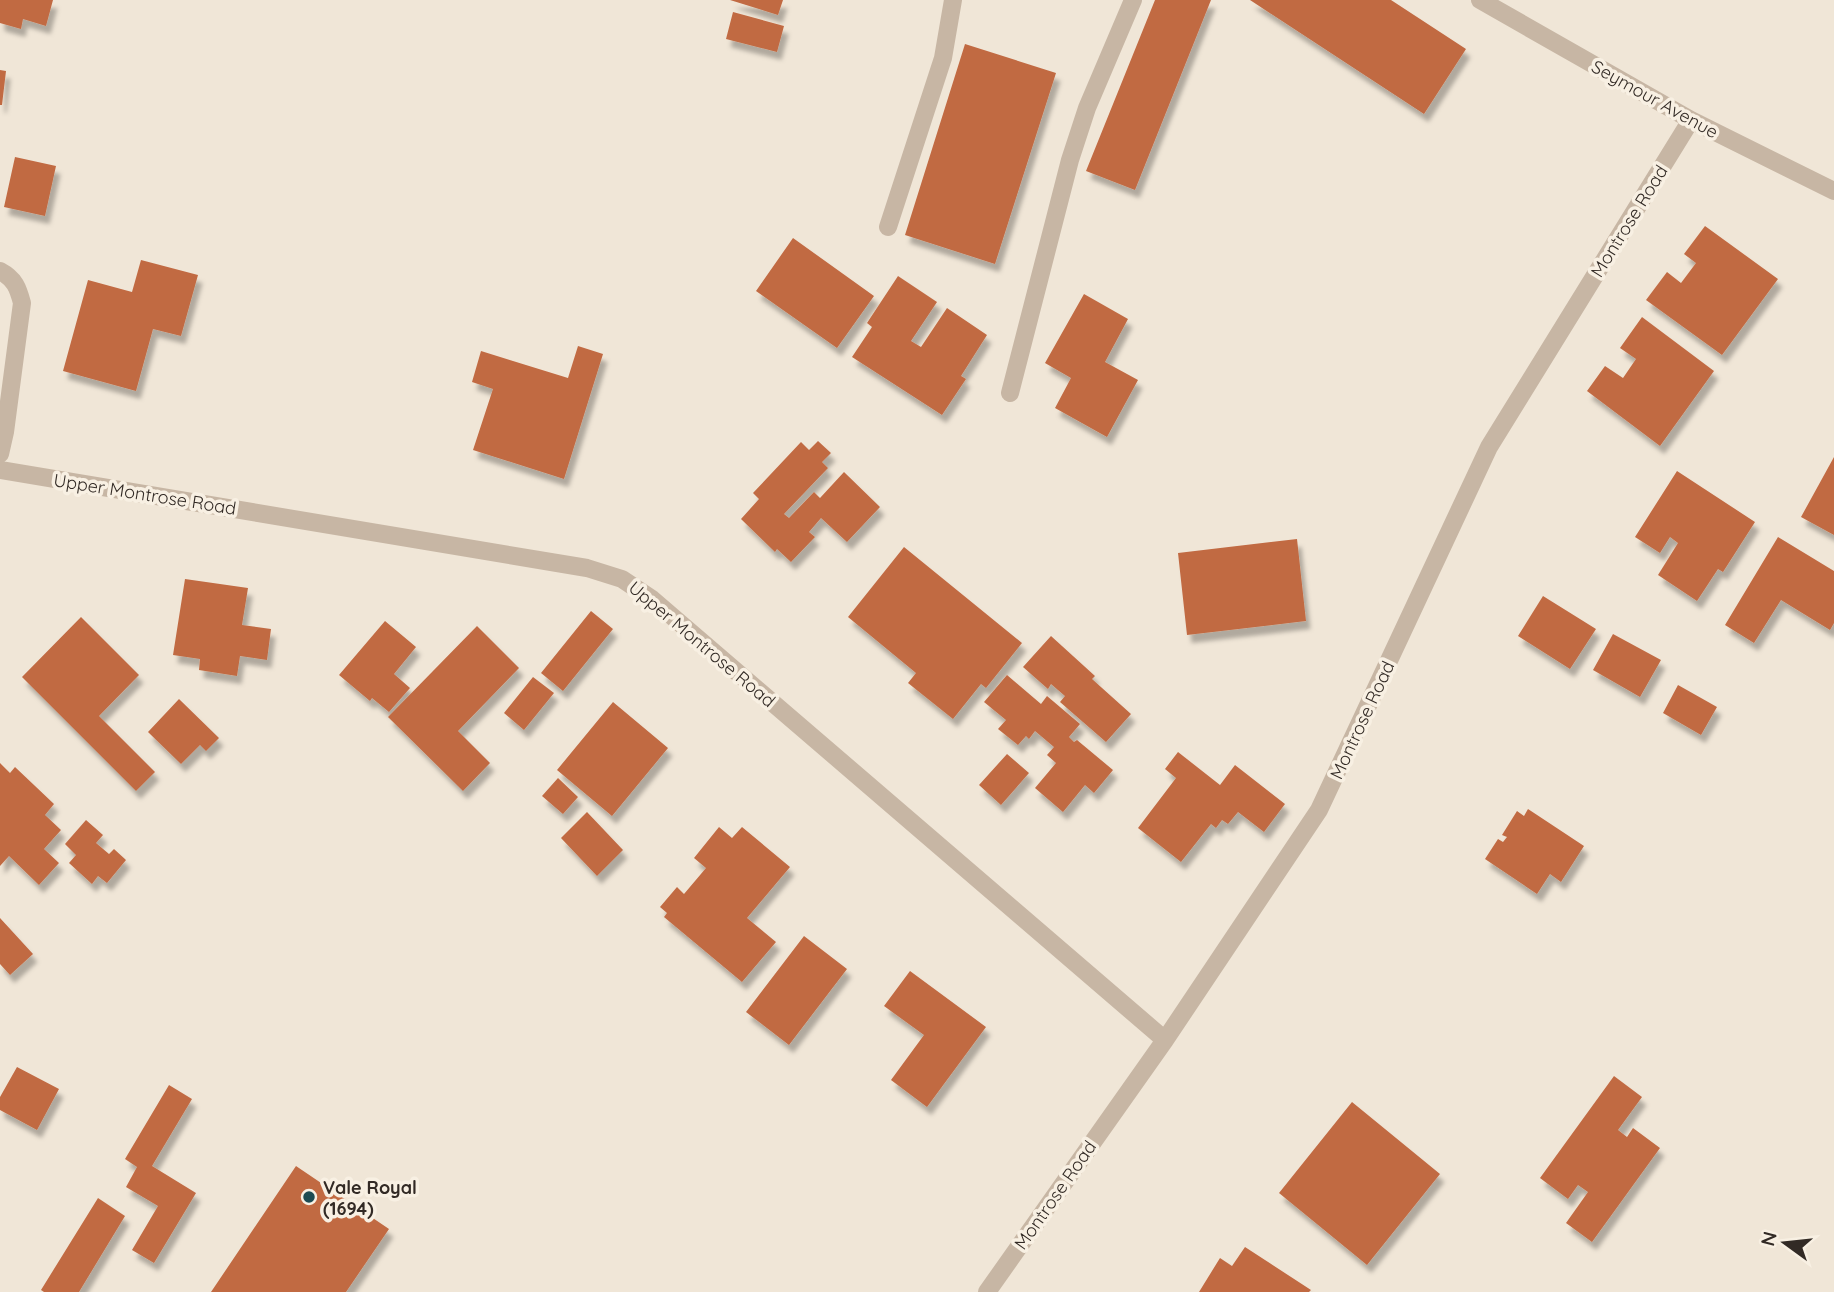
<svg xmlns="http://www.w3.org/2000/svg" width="1834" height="1292" font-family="Quicksand,sans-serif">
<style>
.building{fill:#c16a43;filter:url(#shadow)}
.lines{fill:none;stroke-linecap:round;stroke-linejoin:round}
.minor{stroke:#c7b6a4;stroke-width:18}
.poi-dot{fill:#1d4b52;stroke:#f8f0e3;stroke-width:2.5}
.labels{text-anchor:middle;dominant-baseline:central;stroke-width:7;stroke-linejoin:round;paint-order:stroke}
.street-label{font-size:18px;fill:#322a25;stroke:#f8f0e3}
.poi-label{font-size:18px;font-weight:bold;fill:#322a25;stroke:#f8f0e3;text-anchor:start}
</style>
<defs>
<filter id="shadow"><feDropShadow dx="4.5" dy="8" stdDeviation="2" flood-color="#0004"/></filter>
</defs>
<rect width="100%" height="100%" fill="#f0e6d7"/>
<path class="building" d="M0,0H53L46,26L23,19L21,29L0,23Z
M730,0H783L778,15Z
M1155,0H1211L1135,190L1086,171Z
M1250,0H1391L1466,49L1424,114Z
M733,12L784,26L777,52L726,39Z
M965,44L1056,73L995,264L905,235Z
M0,70L6,71L2,105H0Z
M15,157L56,166L45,216L4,207Z
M1705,226L1778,279L1722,355L1646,300L1667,272L1681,283L1696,263L1684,254Z
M793,238L874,296L837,348L756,291Z
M141,260L198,275L181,336L153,329L136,391L63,371L88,280L132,292Z
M898,276L937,302L911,341L921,347L947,308L987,335L961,376L966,379L942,415L852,357L872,327L867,323Z
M1084,294L1128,319L1105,362L1138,380L1107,437L1055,408L1071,378L1045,363Z
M1642,317L1714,371L1660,446L1587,391L1605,366L1623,378L1636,359L1620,348Z
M578,346L603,354L564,479L473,450L493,389L472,382L481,351L568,378Z
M818,441L831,453L822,462L828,468L784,514L789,518L814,492L820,498L844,472L880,507L847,542L821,518L809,532L815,537L791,562L777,549L775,552L741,519L759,499L753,493L801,442L809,450Z
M1834,457V535L1801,517Z
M1677,471L1755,522L1723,572L1718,569L1697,601L1658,575L1678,543L1670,537L1660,553L1635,537Z
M1778,537L1834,571V623L1830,630L1781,600L1754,643L1725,625Z
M1297,539L1306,621L1187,635L1178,553Z
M904,547L1022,643L986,688L981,684L953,719L908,683L916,673L848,617Z
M185,579L248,588L242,625L271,629L267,660L240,656L237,676L199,670L200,659L173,655Z
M1543,596L1596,629L1570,669L1518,636Z
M591,611L613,629L563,691L541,673Z
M81,617L139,675L99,716L155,772L136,791L22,677Z
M385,621L416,647L394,674L410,688L389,712L372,698L370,701L339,675Z
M477,626L519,668L458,731L490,763L463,791L388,717Z
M1613,634L1661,660L1640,697L1593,670Z
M1051,636L1095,676L1092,679L1131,714L1106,742L1060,702L1065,696L1051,684L1048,689L1023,667Z
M1007,675L1041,704L1047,696L1080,724L1069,737L1074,742L1077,740L1113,770L1094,793L1085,785L1063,812L1035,788L1056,763L1047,755L1054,747L1035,731L1029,739L1026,736L1018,745L998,729L1006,720L984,702Z
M533,677L554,693L524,730L504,713Z
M1678,685L1717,707L1701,735L1663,713Z
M179,699L219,738L206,751L200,745L181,764L148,732Z
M613,702L668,748L612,816L557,770Z
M1178,752L1220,785L1235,765L1285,804L1264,832L1238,812L1228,824L1222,820L1216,828L1211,824L1181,862L1138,828L1176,778L1165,769Z
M1007,754L1029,773L1001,805L979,785Z
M0,763L10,773L15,767L54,804L45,815L61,830L44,849L59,863L39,885L9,856L0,866Z
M558,778L578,797L563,814L542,796Z
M1528,809L1584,846L1561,882L1550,874L1537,894L1485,859L1498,839L1503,842L1507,837L1502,835L1517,811L1524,816Z
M587,812L623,850L597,876L561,838Z
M86,820L103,835L96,843L109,854L114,849L126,860L107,883L98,876L92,884L69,863L76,855L65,844Z
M719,827L732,838L742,827L790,867L747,918L776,942L742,982L664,917L667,913L660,907L677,887L684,894L706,868L694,858Z
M0,918L33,954L10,975L0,964Z
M804,936L847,969L789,1045L746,1012Z
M910,971L986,1027L927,1107L891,1080L924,1035L884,1006Z
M17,1067L59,1089L37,1130L0,1110V1097Z
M1614,1076L1642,1097L1618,1130L1627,1137L1633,1128L1660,1148L1592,1242L1566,1223L1588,1192L1578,1185L1568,1199L1540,1178Z
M169,1085L192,1099L152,1166L196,1193L154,1263L132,1250L158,1206L126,1187L137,1167L125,1159Z
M1352,1102L1440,1174L1367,1265L1279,1193Z
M296,1166L389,1229L346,1292H211Z
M98,1198L125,1216L79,1292H44L41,1290Z
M1245,1247L1311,1290L1309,1292H1199L1220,1258L1232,1266Z"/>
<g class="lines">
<path class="minor" d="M1480,0L1691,120L1834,191
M888,227L943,58L953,0
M0,271C15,279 18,288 22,303L5,432L0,454
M1010,393L1070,160L1087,108L1133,0
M0,470L587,568L622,579L652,599L1165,1040
M987,1292L1165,1040L1319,810L1489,447L1691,120"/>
</g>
<circle class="poi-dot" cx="309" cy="1197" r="7"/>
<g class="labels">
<g class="street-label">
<text transform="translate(1655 99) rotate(29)">Seymour Avenue</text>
<text transform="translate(1629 221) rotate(-58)">Montrose Road</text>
<text transform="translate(145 494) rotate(9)">Upper Montrose Road</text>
<text transform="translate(702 644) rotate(40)">Upper Montrose Road</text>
<text transform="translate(1362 720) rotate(-65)">Montrose Road</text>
<text transform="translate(1055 1195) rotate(-55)">Montrose Road</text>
</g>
<g class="poi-label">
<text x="323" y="1187">Vale Royal<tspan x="323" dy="21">(1694)</tspan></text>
</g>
</g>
<g transform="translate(1785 1243) rotate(285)" stroke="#f8f0e3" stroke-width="5" paint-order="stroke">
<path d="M0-5L12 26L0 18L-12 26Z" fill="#322a25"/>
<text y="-10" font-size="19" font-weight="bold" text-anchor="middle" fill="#322a25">N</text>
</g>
</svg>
